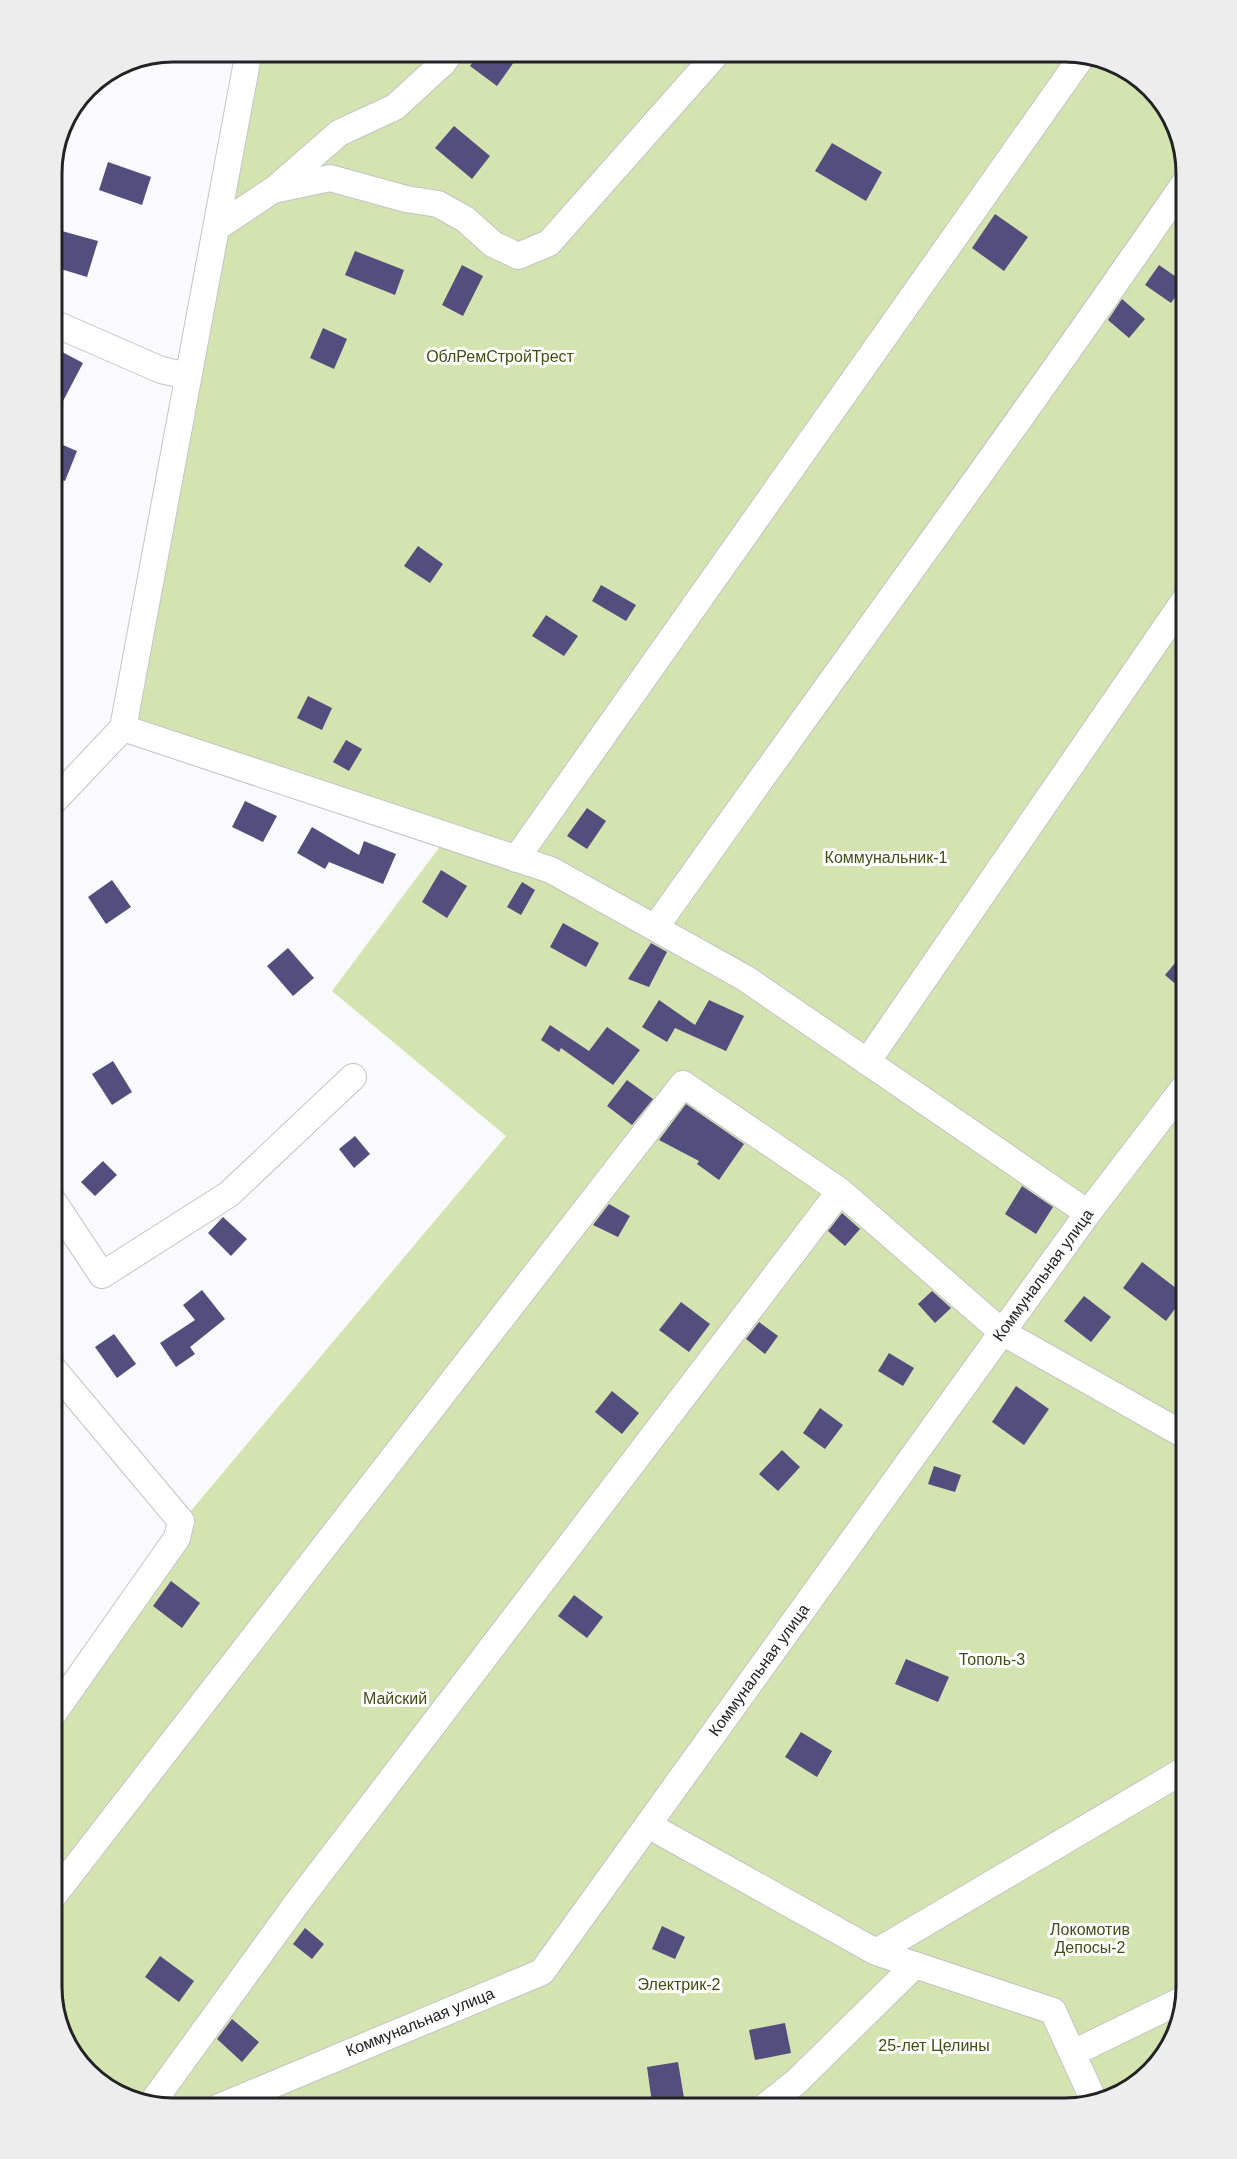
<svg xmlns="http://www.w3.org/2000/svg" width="1237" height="2159" font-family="Helvetica,sans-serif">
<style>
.green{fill:#d3e4b0}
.building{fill:#544e7e}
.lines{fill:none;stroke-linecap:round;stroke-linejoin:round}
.minor-casing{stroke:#c3c3c8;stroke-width:28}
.minor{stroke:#fff;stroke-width:26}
.labels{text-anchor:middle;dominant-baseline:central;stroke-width:6;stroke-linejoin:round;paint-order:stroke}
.park-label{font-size:16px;fill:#3f4e11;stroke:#fff}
.street-label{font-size:16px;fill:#232325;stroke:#fff}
.rim{fill:none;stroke:#232325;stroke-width:3}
</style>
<rect width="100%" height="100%" fill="#f9f9fe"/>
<path class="green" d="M249,51H1072L1132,72L1174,119L1186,173V1986L1166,2054L1118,2096L1064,2108H165L105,2087L63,2040L51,1986V1698L184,1519L506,1136L332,991L453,829L123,728Z"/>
<path class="building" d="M481,51H499L514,62L497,86L470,66Z
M454,126L490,156L472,179L435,148Z
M832,143L882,172L866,201L815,171Z
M108,162L151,177L142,205L99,190Z
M995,214L1028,237L1004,271L972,248Z
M51,228L98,241L87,277L51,266Z
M355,251L404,270L395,295L345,275Z
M462,265L483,276L463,316L442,305Z
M1159,265L1185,283L1171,303L1145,285Z
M1122,299L1145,319L1129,338L1108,320Z
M323,328L347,339L334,369L310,358Z
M51,346L83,363L62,403L51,398Z
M51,440L77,451L65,481L51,476Z
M418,546L443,564L430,583L404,566Z
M601,585L636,605L626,621L592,601Z
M546,615L578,636L564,656L532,636Z
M308,696L332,708L322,730L297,718Z
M346,740L362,749L349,771L333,762Z
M245,801L277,816L263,842L232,827Z
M587,808L606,821L587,849L567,836Z
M312,827L359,855L364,841L396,854L383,884L329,862L325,869L297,853Z
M441,870L467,886L447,918L422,902Z
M112,880L131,907L106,924L88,897Z
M522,882L535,890L521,915L507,907Z
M563,923L599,943L586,967L550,947Z
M651,943L667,952L649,987L628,979Z
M288,948L314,978L293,996L267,966Z
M1186,950V993L1165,975Z
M659,1000L695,1025L709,1000L744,1016L726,1051L675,1028L667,1042L642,1027Z
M550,1025L589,1051L607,1027L640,1050L613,1085L561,1048L559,1052L541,1040Z
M113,1061L132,1092L112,1105L92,1074Z
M627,1080L653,1099L632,1125L607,1106Z
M686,1104L744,1144L719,1180L697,1164L699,1161L659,1140Z
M355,1136L370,1154L354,1168L339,1149Z
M103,1161L117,1175L95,1196L81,1182Z
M1022,1186L1053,1207L1036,1234L1005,1214Z
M609,1204L630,1216L618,1237L593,1225Z
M842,1213L860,1229L845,1246L828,1231Z
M223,1217L247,1239L231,1256L208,1233Z
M1142,1262L1185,1295L1166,1321L1123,1288Z
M202,1290L225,1319L190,1347L195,1354L176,1367L160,1343L195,1320L183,1305Z
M932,1291L951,1308L935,1323L918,1304Z
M1084,1296L1111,1317L1091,1342L1064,1321Z
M681,1302L710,1324L689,1352L659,1330Z
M759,1322L778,1336L765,1354L746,1339Z
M114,1334L136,1364L117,1378L95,1347Z
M889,1353L914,1368L903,1386L878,1371Z
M1016,1386L1049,1409L1024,1445L992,1422Z
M612,1391L639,1413L622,1434L595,1412Z
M820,1408L843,1425L825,1449L803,1433Z
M782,1450L800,1467L778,1491L759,1474Z
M934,1466L961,1475L955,1492L928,1484Z
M171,1581L200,1603L182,1628L153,1606Z
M574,1595L603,1617L587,1638L558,1616Z
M906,1659L949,1677L938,1702L895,1684Z
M801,1732L832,1751L817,1777L785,1757Z
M662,1926L685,1937L675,1959L652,1949Z
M305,1928L324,1944L312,1959L293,1944Z
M160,1956L194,1981L179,2002L145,1977Z
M232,2019L259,2042L242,2062L217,2039Z
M785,2023L791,2053L755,2060L749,2030Z
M678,2062L684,2098L652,2103L647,2067Z"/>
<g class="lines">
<g class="minor-casing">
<path id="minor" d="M249,51L123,728L551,870L745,978L1088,1213
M276,188L339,133L395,107L443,63L452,51
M216,228L273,190L330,178L406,199L438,204L465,219L493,244L518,256L549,243L719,51
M51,322L161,370L188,376
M51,804L123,728
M516,859L1083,55
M655,928C831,679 1013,433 1186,181
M867,1062L1186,598
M51,1198L102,1275L229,1194L353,1077
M51,1717L177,1538L181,1521L51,1366
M648,1825L876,1952L1186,1769
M51,1899L683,1084L840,1191
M876,1952L1053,2011L1094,2101
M1073,2053L1182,2000
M152,2103L297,1903L840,1191L1002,1332L1186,1436
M217,2108L542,1972L1088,1213L1186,1085
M763,2108L796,2082L914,1966"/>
</g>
<use href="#minor" class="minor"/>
</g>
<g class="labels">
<g class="park-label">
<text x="500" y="356">ОблРемСтройТрест</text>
<text x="886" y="857">Коммунальник-1</text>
<text x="992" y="1659">Тополь-3</text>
<text x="395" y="1698">Майский</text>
<text x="1090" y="1929">Локомотив<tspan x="1090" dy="18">Депосы-2</tspan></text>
<text x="679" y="1984">Электрик-2</text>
<text x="934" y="2045">25-лет Целины</text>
</g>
<g class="street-label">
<text transform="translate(1043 1275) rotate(-54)">Коммунальная улица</text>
<text transform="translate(759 1670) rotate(-54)">Коммунальная улица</text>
<text transform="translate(420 2022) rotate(-22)">Коммунальная улица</text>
</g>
</g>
<path d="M0 0H1237V2159H0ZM173 62H1065A111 111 0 0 1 1176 173V1987A111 111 0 0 1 1065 2098H173A111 111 0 0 1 62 1987V173A111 111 0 0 1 173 62Z" fill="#ededee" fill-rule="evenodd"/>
<path class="rim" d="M173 62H1065A111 111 0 0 1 1176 173V1987A111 111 0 0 1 1065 2098H173A111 111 0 0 1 62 1987V173A111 111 0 0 1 173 62Z"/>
</svg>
